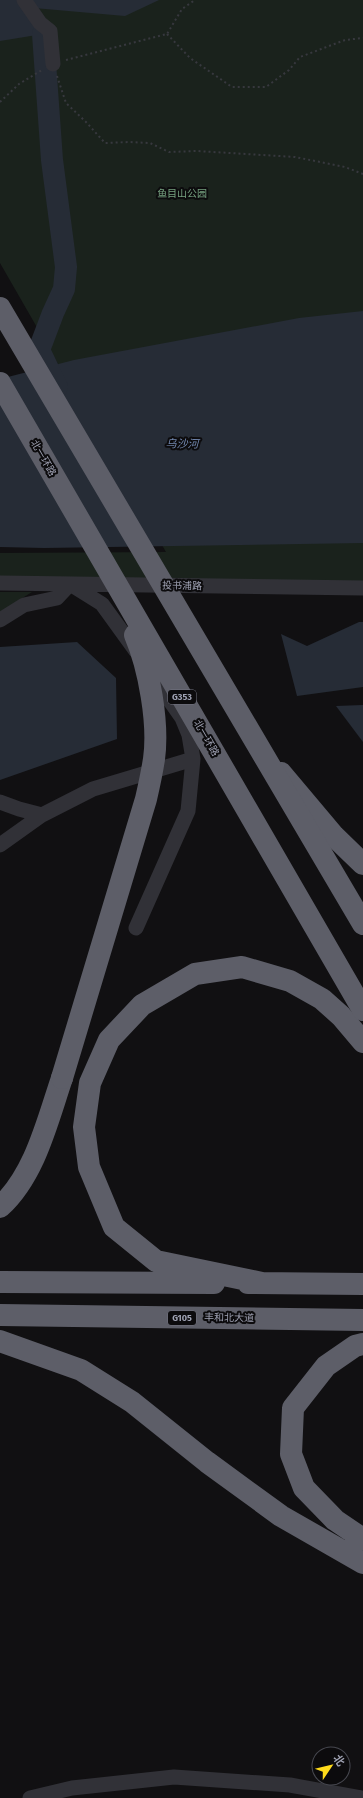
<svg xmlns="http://www.w3.org/2000/svg" width="363" height="1798" font-family="'Fira Sans','Noto Sans SC',sans-serif">
<style>
.green{fill:#1a221c}
.water{fill:#262c36}
.lines{fill:none;stroke-linecap:round;stroke-linejoin:round}
.river{stroke:#262c36;stroke-width:22}
.path{stroke:#37383e;stroke-width:2;stroke-dasharray:2 3;stroke-linecap:butt}
.minor{stroke:#313137;stroke-width:15}
.highway{stroke:#5d5e68;stroke-width:22}
.highway-bridge{stroke:#5d5e68;stroke-width:22}
.labels{text-anchor:middle;dominant-baseline:central;stroke-width:4;stroke-linejoin:round;paint-order:stroke}
.shield{fill:#0c0b0d;stroke:#747582;stroke-width:1}
.shield-label{font-size:9px;font-weight:bold;fill:#a0a3b4}
.park-label{font-size:10px;fill:#76a180;stroke:#0c0b0d}
.street-label{font-size:10px;fill:#a0a3b4;stroke:#0c0b0d}
.water-label{font-size:11px;font-style:italic;fill:#748ab2;stroke:#0c0b0d}
</style>
<rect width="100%" height="100%" fill="#111012"/>
<path class="green" d="M0,0H363V584L0,581V553L166,552L0,263Z
M0,592H32L0,612Z"/>
<path class="water" d="M0,0H20L43,34L0,41Z
M28,0H159L125,16L34,8Z
M363,311V543L44,548L0,547V379L74,360L299,318Z
M359,622H363V687L297,696L281,634L307,646Z
M77,642L116,678L117,739L0,780V647Z
M363,705V742L336,706Z"/>
<g class="lines">
<path class="river" d="M43,34L52,160L66,267L64,289L53,313L39,350L57,387"/>
<path class="path" d="M167,34L190,58L232,87H266L289,70L300,57L345,40L363,38
M66,60L167,34L182,9L195,0
M57,76L66,103L86,122L105,143L130,142L150,143L169,152L197,151L295,157L345,167L363,174
M0,102L19,84L42,70"/>
<path class="minor" d="M24,0L40,23L50,31L53,64
M0,583L363,588
M0,620L24,605L57,598L70,584L102,604L136,651
M0,802L19,809L42,815
M0,845L42,815L93,789L193,759
M136,928L188,811L193,759L189,735L182,718L149,671
M30,1798L72,1788L174,1777L290,1785L361,1798"/>
<path class="highway" d="M281,773L334,836L363,864
M0,1207C35,1175 47,1122 62,1078
M0,1282L214,1283
M248,1283L363,1284
M262,1283L156,1261L114,1227L89,1167L84,1127L90,1083L109,1040L142,1005L195,974L242,967L290,981L322,999L341,1016L363,1042
M0,1315L363,1320
M0,1341L81,1370L132,1402L207,1462L281,1516L363,1563
M363,1344L355,1346L326,1366L293,1408L291,1454L304,1488L335,1520L363,1539"/>
<path class="highway-bridge" d="M0,308L363,924
M0,383L363,1010
M62,1078L146,799C149,786 152,772 154,759C159,723 149,668 135,635"/>
</g>
<g class="labels">
<g class="shield">
<rect x="168" y="690" width="28" height="14" rx="3"/>
<rect x="168" y="1311" width="28" height="14" rx="3"/>
</g>
<g class="shield-label">
<text x="182" y="697">G353</text>
<text x="182" y="1318">G105</text>
</g>
<g class="park-label">
<text x="182" y="194">鱼目山公园</text>
</g>
<g class="street-label">
<text transform="translate(43 458) rotate(60)">北一环路</text>
<text transform="translate(182 586) rotate(1)">投书浦路</text>
<text transform="translate(206 738) rotate(60)">北一环路</text>
<text transform="translate(229 1318) rotate(1)">丰和北大道</text>
</g>
<g class="water-label">
<text transform="translate(182 444) rotate(1)">乌沙河</text>
</g>
</g>
<g transform="translate(331 1766) rotate(55)"><circle r="19" fill="#0c0b0d" stroke="#474850"/>
<path d="M0-3L7 15L0 10L-7 15Z" fill="#ffdb1b"/>
<text y="-6" font-size="11" font-weight="bold" text-anchor="middle" fill="#a0a3b4">北</text>
</g>
</svg>
